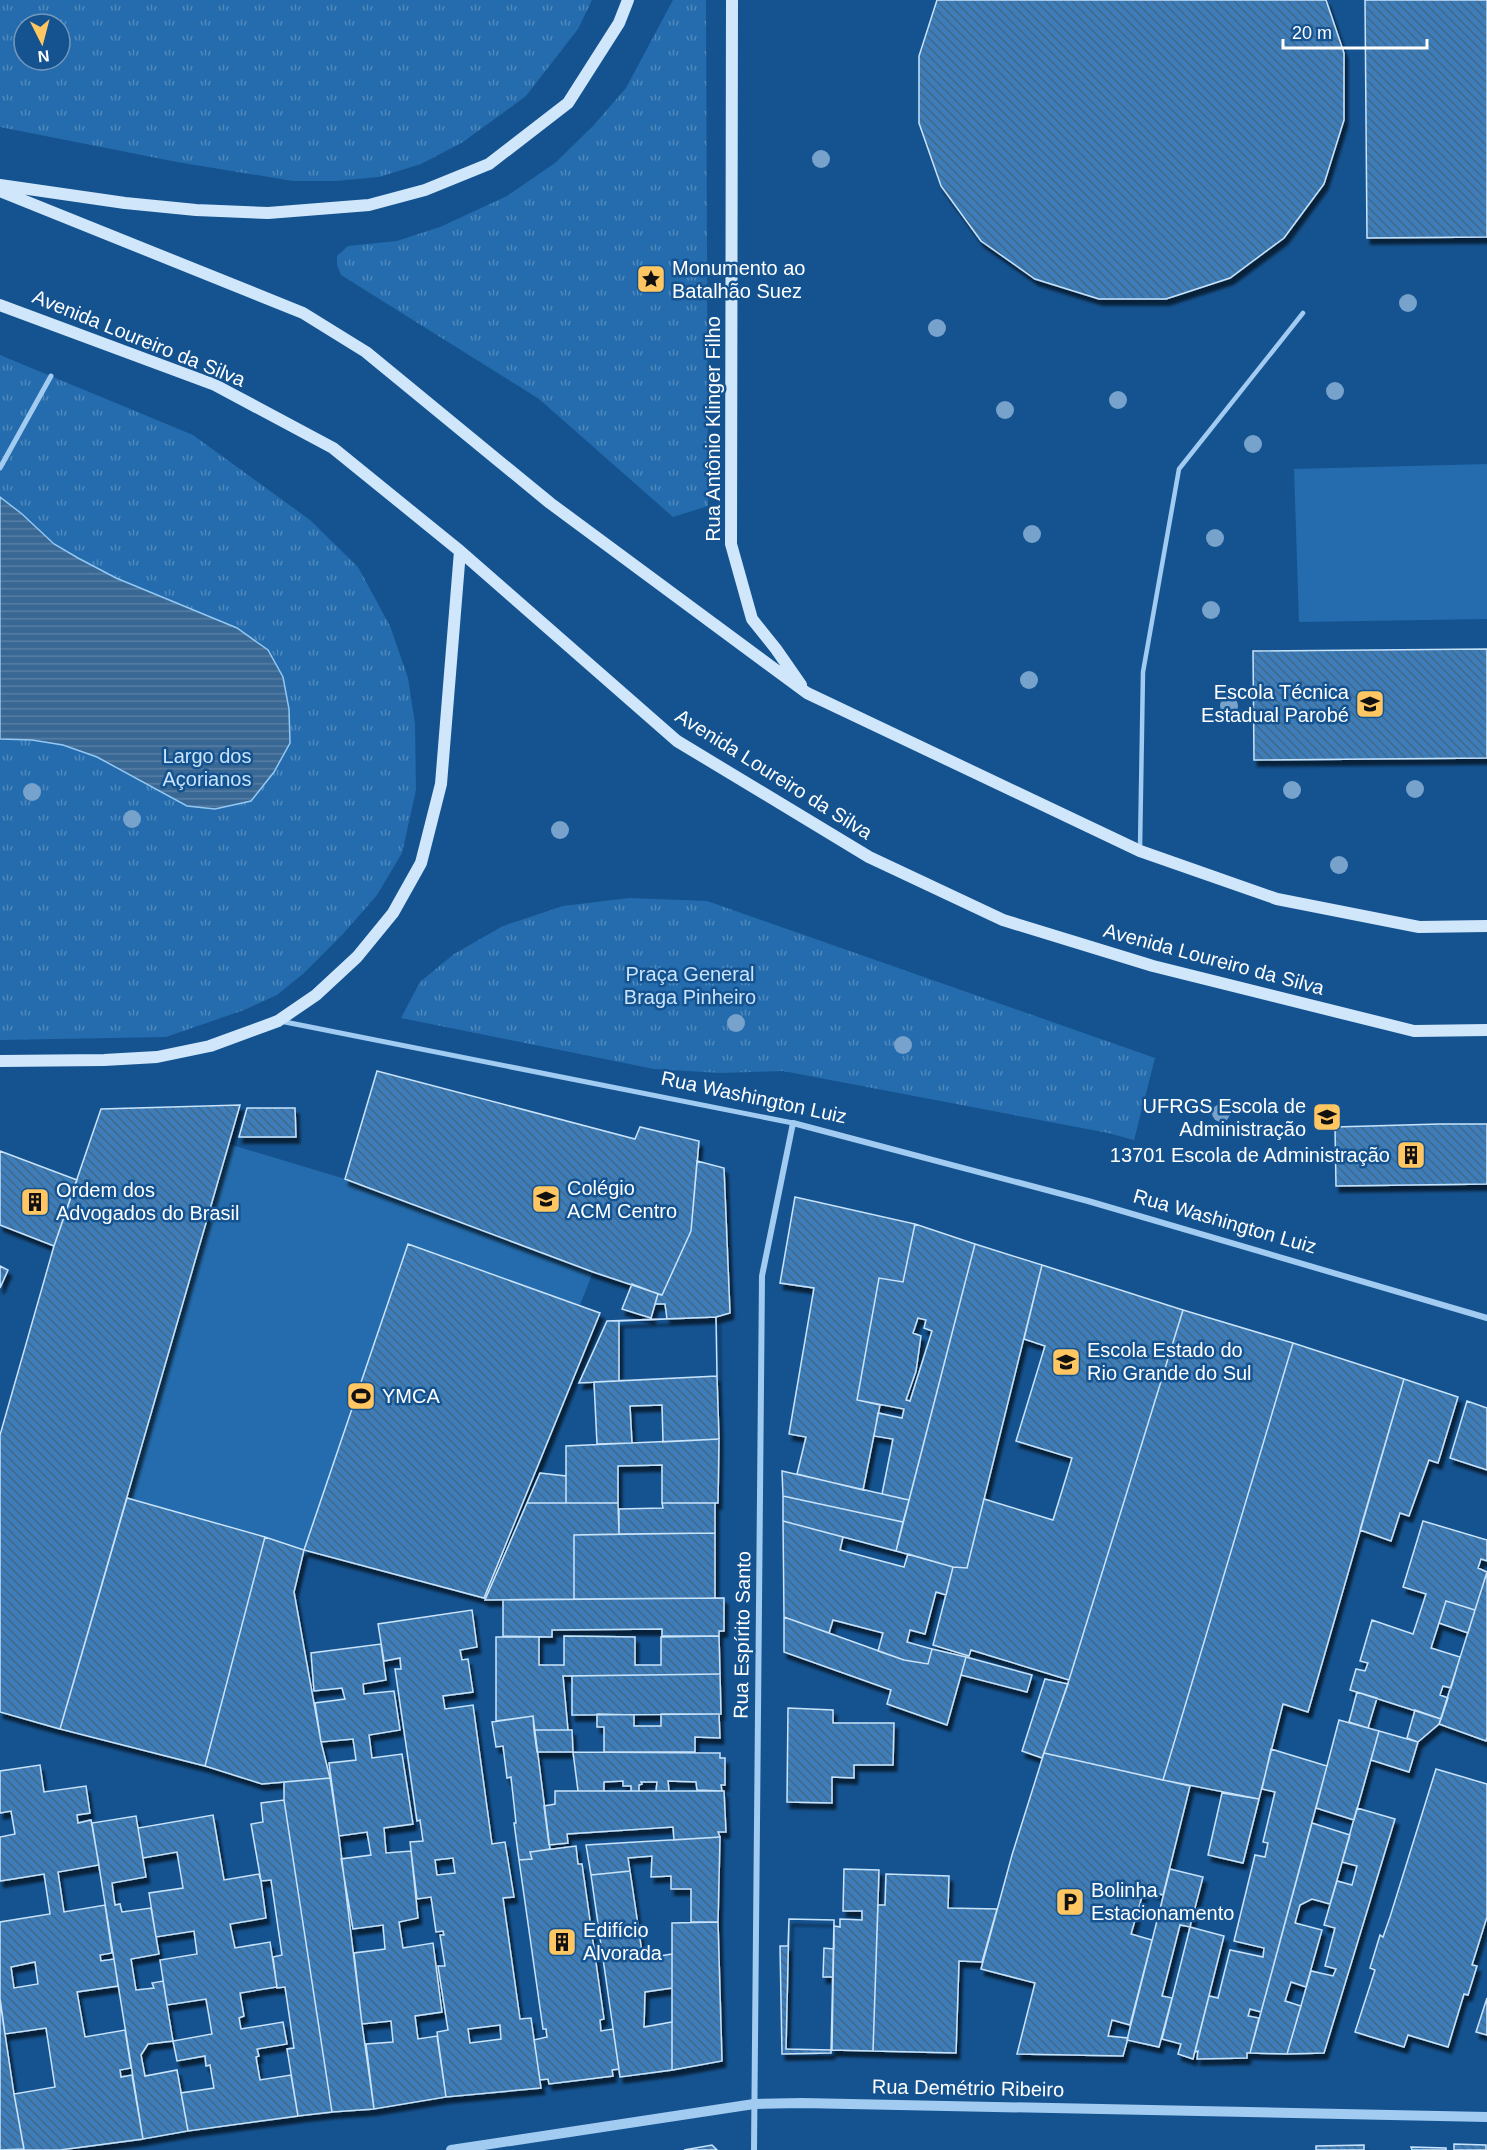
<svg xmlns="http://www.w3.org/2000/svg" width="1487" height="2150" font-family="Arial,sans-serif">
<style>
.green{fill:#246cad}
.park{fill:url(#park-tufts);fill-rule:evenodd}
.water{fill:url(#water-rules);stroke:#93c7f3;stroke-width:1.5}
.building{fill:url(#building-back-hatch);stroke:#c8e3fc;stroke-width:1.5;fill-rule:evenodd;filter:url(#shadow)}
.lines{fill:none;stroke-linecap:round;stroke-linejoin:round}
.service{stroke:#a1cbf1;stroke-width:4.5}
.pedestrian{stroke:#a1cbf1;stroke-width:5}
.minor{stroke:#a1cbf1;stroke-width:6}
.tertiary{stroke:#a1cbf1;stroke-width:10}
.secondary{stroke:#cfe6fb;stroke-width:12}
.tree{fill:#77a2cb}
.labels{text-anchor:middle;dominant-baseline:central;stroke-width:5;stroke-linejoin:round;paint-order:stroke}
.poi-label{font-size:20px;fill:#fff;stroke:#155390;text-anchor:start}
.street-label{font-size:20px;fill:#fff;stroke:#155390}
.park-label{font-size:20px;fill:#c8e3fc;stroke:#155390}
</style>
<defs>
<pattern id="park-tufts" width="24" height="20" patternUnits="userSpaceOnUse" patternTransform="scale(1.5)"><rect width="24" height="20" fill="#246cad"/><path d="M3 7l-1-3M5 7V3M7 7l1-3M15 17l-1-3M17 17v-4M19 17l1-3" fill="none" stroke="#5089bd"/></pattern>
<pattern id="water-rules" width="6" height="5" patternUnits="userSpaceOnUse" patternTransform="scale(1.5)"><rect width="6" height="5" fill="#3a6894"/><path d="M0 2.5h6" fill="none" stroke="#587fa4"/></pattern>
<pattern id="building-back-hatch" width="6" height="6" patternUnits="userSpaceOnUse" patternTransform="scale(1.5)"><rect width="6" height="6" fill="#3d7db9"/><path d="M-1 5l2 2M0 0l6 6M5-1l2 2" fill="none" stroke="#446788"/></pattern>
<filter id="shadow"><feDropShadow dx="3.5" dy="6" stdDeviation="1.5" flood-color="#0009"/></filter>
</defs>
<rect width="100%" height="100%" fill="#155390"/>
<path class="green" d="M1487,464V619L1299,622L1294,469Z
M377,1071L635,1139L640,1127L699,1141L593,1272L580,1305L600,1313L484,1598L304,1550L294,1592L321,1742L330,1778L262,1784L205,1766L60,1729L229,1144L345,1179Z"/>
<path class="park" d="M0,0H592L578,29L526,96L463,142L421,164L379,177L335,181H293L177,162L0,127ZM24,24H60V60H24Z
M673,0H706L708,506L673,517L539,399L341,275L337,265V256L348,246L397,241L440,227L507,196L555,163L593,126L626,88Z
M0,355L193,435L310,520L358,567L390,626L408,678L415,724L416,790L402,853L377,895L342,935L304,973L277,995L244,1010L166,1037L0,1040Z
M629,898L707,901L1155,1058L1134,1140L1108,1133L783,1071L721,1073L654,1069L401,1018L420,982L454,954L503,926L563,906Z"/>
<path class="water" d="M0,497L22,514L54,544L78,558L116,578L237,628L268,650L283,677L289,709L290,743L274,772L251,801L215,809L187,806L97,757L63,745L32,740L0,739Z"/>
<path class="building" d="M937,0H1326L1344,53V120L1324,184L1284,238L1230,278L1166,299H1099L1035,279L981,241L941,186L919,123V56Z
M1365,0H1487V237L1367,238Z
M1487,649V758L1254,760L1253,651Z
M377,1071L635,1139L640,1127L699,1141L691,1231L662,1295L593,1272L345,1179Z
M240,1105L60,1729L0,1712V1435L54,1246L101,1109Z
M247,1108H295L296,1137H239Z
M1439,1124H1487V1184L1336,1186L1335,1127Z
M0,1151L77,1180L54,1246L0,1225Z
M697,1161L724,1168L730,1313L716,1317L667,1319L665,1304H655L658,1294L662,1295L691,1231Z
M795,1197L915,1224L903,1282L879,1278L857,1400L880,1405L863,1490L797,1474L806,1437L789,1434L814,1288L780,1283Z
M915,1224L975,1244L909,1500L882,1494L893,1439L874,1436L878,1413L902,1418L904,1409L857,1400L879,1278L903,1282ZM918,1318L926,1320L924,1328L932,1331L910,1401L906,1400L916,1371L921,1336L913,1333Z
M408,1244L600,1313L484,1598L304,1550Z
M975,1244L1042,1265L967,1568L953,1567L896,1551Z
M1042,1265L1183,1310L1069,1680L971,1650L969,1656L933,1645L953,1567L967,1568L984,1499L1053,1520L1072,1458L1016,1441L1045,1346L1024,1339Z
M0,1266L8,1270L0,1288Z
M632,1284L658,1294L651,1318L622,1309Z
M1183,1310L1293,1343L1163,1780L1044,1753L1069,1680Z
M716,1317L717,1376L619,1381V1321Z
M716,1317L717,1376L579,1383L607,1321Z
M1293,1343L1404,1379L1308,1712L1283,1704L1259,1799L1163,1780Z
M717,1376L719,1439L663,1442L662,1405L630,1406L632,1443L597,1444L594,1382Z
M1404,1379L1458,1397L1438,1463L1429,1460L1409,1516L1400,1513L1391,1541L1360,1530Z
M1467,1401L1487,1408V1470L1450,1458Z
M719,1439L718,1503H662V1465L618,1466V1503H566V1446Z
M782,1471L909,1500L903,1522L783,1496Z
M540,1473L566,1476V1503H527Z
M783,1496L903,1522L896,1551L783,1521Z
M127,1498L265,1537L205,1766L60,1729Z
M527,1503H618L619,1534L574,1535V1599L485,1600Z
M662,1503H715V1533L619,1534V1509L663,1508Z
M783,1521L843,1537L840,1550L904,1567L908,1554L953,1567L946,1595L936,1592L925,1634L910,1630L907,1642L932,1649L928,1664L904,1660L878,1651L883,1633L833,1620L829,1633L784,1617Z
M1423,1521L1487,1540V1561L1481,1559L1478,1568L1487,1572L1475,1610L1446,1601L1431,1648L1460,1657L1451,1688L1443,1686L1440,1695L1448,1698L1441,1719L1350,1690L1356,1669L1365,1671L1368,1663L1360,1661L1372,1620L1413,1634L1426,1594L1403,1587Z
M715,1533V1598L574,1599V1535Z
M265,1537L304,1550L294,1592L321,1742L330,1778L262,1784L205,1766Z
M1487,1572V1737L1486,1741L1439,1724Z
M724,1598V1631H719V1636H662V1629L552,1630V1637L503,1636V1600Z
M1446,1601L1475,1610L1468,1633L1439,1623Z
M472,1610L477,1647L460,1650L462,1660L468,1659L473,1692L443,1696L445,1709L473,1705L492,1844L505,1842L514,1897L503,1898L520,2019L531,2018L541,2088L446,2097L437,2032L448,2030L438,1966H445L440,1935H444L443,1931L436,1932L431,1897L417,1899L410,1842L423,1841L420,1820L417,1821L395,1669H401L400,1658L384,1661L378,1624ZM453,1858L455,1873L437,1875L435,1860ZM500,2025L501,2039L470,2043L468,2029Z
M784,1617L904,1660L928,1664L932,1649L966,1657L947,1725L887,1704L891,1690L784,1652Z
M564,1636L635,1637V1665H661V1637L719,1636L720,1674L563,1676L568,1730H534L533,1716L496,1721V1637H539V1665H564Z
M381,1644L386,1680L363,1684L364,1694L394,1691L400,1730L369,1735L372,1758L402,1754L413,1824L384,1828L386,1853L411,1851L418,1918L399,1922L403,1948L433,1943L442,2012L415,2016L418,2039L437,2036L446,2097L374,2109L366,2044L393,2042L391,2021L362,2024L354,1953L385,1949L383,1925L353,1929L341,1859L371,1855L367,1832L339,1836L329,1763L356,1760L353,1739L321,1742L315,1703L345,1699L342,1688L314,1691L311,1653Z
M966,1657L1032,1675L1027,1692L961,1675Z
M720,1674L721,1714L572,1715V1676Z
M1045,1679L1068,1684L1042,1758L1022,1751Z
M1357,1692L1377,1698L1368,1728L1349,1722Z
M788,1708L833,1710V1723H894L893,1765H854V1778L832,1777V1803L787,1802Z
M1415,1710L1441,1719L1439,1724L1418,1742L1407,1738Z
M597,1714L634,1715V1726H661V1714H719L720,1738L695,1737V1752H604V1727H597Z
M533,1716L550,1849L530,1852L532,1859L519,1860L514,1823H516L511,1777L507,1778L503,1746L496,1747L492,1722Z
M1339,1720L1379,1731L1354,1820L1316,1808Z
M534,1730H572L573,1752H537Z
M1379,1731L1418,1742L1409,1772L1371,1760Z
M1271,1749L1327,1766L1261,2012L1250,2009L1248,2016L1259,2018L1250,2053H1247V2058L1197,2059L1198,2051L1195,2052L1209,1996L1218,1998L1230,1950L1263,1957L1264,1948L1234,1941L1255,1855L1265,1857L1268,1843L1263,1842L1275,1792L1262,1789Z
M573,1752L720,1753V1758H725V1785H721L722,1791L697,1790L696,1782L668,1781L669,1791H656L657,1782H641L642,1784L639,1785V1791H631V1786H623V1781L604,1782V1791H578Z
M1044,1753L1190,1786L1163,1895L1144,1890L1131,1934L1152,1940L1130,2025L1112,2020L1108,2036L1128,2038L1123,2056L1017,2054L1035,1983L981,1969L1012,1855Z
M40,1765L44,1792L86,1786L90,1813L77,1815L78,1823L91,1820L99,1865L58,1872L64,1912L105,1905L112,1953L100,1955L101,1961L114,1959L118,1986L77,1992L85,2037L125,2030L131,2068L120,2070L121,2077L132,2075L143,2139L60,2150H24L14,2094L55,2087L46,2028L5,2034L0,1998V1922L50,1914L44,1874L0,1881V1837L15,1834L11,1811L0,1813V1771ZM35,1962L38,1984L14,1988L11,1967Z
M1436,1769L1487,1784V1917L1472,1965L1477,1966L1468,1995L1464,1994L1448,2047L1408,2035L1404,2047L1355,2032L1375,1970L1370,1968L1380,1935L1383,1937L1390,1917Z
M330,1778L339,1836L362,2024L374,2109L332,2112L284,1800V1782Z
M555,1791H724L726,1832H718L720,1837L674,1840L673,1827L567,1834L568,1843L549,1845L544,1806L555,1804Z
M1222,1793L1259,1799L1243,1863L1208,1855Z
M284,1800L332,2112L298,2116L287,2049L294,2048L285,1987L277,1988L273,1957L282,1955L271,1880L261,1881L251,1824L263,1822L261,1803Z
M1357,1808L1395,1819L1324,2053L1287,2054L1311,1971L1333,1976L1336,1969L1325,1966L1335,1928L1324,1925L1337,1881L1352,1885L1357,1866L1342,1862Z
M213,1815L224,1880L259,1874L261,1881L266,1918L230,1924L235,1948L270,1942L277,1987L240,1993L244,2016L239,2018L241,2029L283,2022L287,2044L257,2049L259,2056L256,2057L260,2080L291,2075L298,2116L188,2131L181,2093L214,2088L210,2065L206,2066L205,2056L177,2061L173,2041L212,2034L206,1999L167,2005L160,1960L197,1954L194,1931L156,1937L149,1893L183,1888L177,1852L143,1858L138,1828Z
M136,1816L146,1877L112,1883L115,1905L120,1904L122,1912L151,1908L159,1954L131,1959L136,1990L154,1988L152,1983L163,1981L173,2041L148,2044L141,2055L145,2076L177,2070L188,2131L143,2139L92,1823Z
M1312,1823L1350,1835L1330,1904L1312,1899L1300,1905L1295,1923L1322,1930L1306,1987L1291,1982L1285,2001L1301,2006L1287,2054L1250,2053Z
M720,1837L718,1922H691V1889H671V1876L651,1877L652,1856L628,1858L630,1871L591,1875L586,1845Z
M576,1846L578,1864H582L604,2019L600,2020L601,2031L613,2029L619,2069L612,2070L613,2076L549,2084L548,2079L540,2080L534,2040L547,2037L546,2029H543L519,1860L532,1859L530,1852Z
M844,1869L879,1870L873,2051L832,2050L834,1926L840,1927V1919L862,1920V1911H843Z
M1170,1869L1203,1877L1190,1927L1180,1925L1162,1996L1172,1998L1159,2047L1127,2040Z
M630,1871L643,1959L672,1954V1988L645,1992L644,2027L672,2022V2070L620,2077L591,1875Z
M886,1874L949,1876L948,1908L997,1909L982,1962L959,1961L956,2053L873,2051L878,1905H885Z
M789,1919L834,1920L831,2053L782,2054L780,1946H788Z
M789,1919L834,1920V1949L824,1948L823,1977H833L832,2050L786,2049Z
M718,1922L722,2061L672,2070V1923Z
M1190,1927L1224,1936L1193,2059L1178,2054L1181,2044L1162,2039Z
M1487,1998V2035L1476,2032Z
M0,2001L14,2094L24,2149L0,2150Z
M1454,2144L1486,2145V2150H1454Z
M712,2145L717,2150H684Z
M1364,2145V2150H1316V2146Z
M1411,2147L1446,2148V2150H1412Z"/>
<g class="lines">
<path class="service" d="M1140,848L1143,672L1179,469L1303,313"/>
<path class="pedestrian" d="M0,468L51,376
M280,1021L793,1123"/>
<path class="minor" d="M754,2150L762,1276L793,1123L1088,1201L1487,1318"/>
<path class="tertiary" d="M451,2150L754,2104L802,2103L1487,2117"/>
<path class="secondary" d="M732,0L731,544L752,619L776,649L801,685
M0,185L125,203L196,210L268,213L369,205L425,190L489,164L568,103L619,23L628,0
M0,191L303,313L366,352L550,503L807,693L1140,851L1277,899L1419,927L1487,926
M0,305L215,385L333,448L460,551L677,741L869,857L1003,920L1153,966L1414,1031L1487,1030
M0,1061L104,1060L157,1057L210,1046L278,1021L316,995L357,957L393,913L421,863L441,784L460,551"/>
</g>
<g class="tree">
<circle cx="821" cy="159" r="9"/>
<circle cx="1408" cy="303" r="9"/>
<circle cx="937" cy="328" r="9"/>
<circle cx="1335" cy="391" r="9"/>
<circle cx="1118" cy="400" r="9"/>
<circle cx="1005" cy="410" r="9"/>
<circle cx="1253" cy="444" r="9"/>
<circle cx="1032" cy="534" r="9"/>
<circle cx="1215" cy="538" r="9"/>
<circle cx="1211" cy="610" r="9"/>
<circle cx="1029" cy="680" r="9"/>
<circle cx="1229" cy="706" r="9"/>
<circle cx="1415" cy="789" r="9"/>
<circle cx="1292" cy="790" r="9"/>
<circle cx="32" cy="792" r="9"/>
<circle cx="132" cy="819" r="9"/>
<circle cx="560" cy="830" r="9"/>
<circle cx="1339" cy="865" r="9"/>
<circle cx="736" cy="1023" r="9"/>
<circle cx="903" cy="1045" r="9"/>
<circle cx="1221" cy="1113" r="9"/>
</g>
<defs>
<g id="sight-square" transform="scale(1.5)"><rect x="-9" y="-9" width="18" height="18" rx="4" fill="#ffc661" stroke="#155390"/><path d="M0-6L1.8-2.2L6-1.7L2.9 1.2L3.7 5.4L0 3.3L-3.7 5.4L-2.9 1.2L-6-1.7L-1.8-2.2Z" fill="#111"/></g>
<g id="university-square" transform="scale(1.5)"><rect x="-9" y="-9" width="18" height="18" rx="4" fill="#ffc661" stroke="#155390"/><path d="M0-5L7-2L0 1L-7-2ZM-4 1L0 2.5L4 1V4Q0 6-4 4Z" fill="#111"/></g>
<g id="building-square" transform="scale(1.5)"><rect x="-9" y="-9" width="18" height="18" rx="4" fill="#ffc661" stroke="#155390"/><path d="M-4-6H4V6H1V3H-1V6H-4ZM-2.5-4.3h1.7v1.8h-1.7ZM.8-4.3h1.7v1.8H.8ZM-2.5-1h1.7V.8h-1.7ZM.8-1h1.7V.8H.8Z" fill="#111"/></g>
<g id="school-square" transform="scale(1.5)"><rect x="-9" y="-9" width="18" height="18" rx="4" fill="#ffc661" stroke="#155390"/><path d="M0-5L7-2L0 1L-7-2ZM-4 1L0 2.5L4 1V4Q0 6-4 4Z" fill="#111"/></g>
<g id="stadium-square" transform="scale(1.5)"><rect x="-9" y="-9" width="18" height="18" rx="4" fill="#ffc661" stroke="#155390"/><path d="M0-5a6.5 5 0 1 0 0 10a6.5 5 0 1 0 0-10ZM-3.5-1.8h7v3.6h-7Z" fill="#111"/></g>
<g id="parking-square" transform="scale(1.5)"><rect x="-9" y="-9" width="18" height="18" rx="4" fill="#ffc661" stroke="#155390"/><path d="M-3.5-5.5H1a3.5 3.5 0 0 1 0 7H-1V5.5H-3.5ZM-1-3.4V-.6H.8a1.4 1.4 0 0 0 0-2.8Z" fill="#111"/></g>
</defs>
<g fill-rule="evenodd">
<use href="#sight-square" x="651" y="279"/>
<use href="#university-square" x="1370" y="704"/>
<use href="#university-square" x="1327" y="1117"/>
<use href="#building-square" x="1411" y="1155"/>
<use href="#school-square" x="546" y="1199"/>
<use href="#building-square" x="35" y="1202"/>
<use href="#school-square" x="1066" y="1362"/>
<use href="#stadium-square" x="361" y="1396"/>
<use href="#parking-square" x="1070" y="1902"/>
<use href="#building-square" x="562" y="1942"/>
</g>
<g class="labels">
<g class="poi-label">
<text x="672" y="268">Monumento ao<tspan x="672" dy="23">Batalhão Suez</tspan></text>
<text x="1349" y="692" text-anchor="end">Escola Técnica<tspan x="1349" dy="23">Estadual Parobé</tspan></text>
<text x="1306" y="1106" text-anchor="end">UFRGS Escola de<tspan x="1306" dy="23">Administração</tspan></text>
<text x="1390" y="1155" text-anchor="end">13701 Escola de Administração</text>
<text x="567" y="1188">Colégio<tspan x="567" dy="23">ACM Centro</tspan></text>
<text x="56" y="1190">Ordem dos<tspan x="56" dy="23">Advogados do Brasil</tspan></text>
<text x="1087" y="1350">Escola Estado do<tspan x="1087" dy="23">Rio Grande do Sul</tspan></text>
<text x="382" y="1396">YMCA</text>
<text x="1091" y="1890">Bolinha<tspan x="1091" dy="23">Estacionamento</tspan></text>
<text x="583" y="1930">Edifício<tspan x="583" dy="23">Alvorada</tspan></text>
</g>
<g class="street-label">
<text transform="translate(139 338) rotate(22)">Avenida Loureiro da Silva</text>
<text transform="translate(713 429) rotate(-90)">Rua Antônio Klinger Filho</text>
<text transform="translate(774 774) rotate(32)">Avenida Loureiro da Silva</text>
<text transform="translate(1214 959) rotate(15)">Avenida Loureiro da Silva</text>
<text transform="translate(754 1097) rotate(12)">Rua Washington Luiz</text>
<text transform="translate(1225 1221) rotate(16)">Rua Washington Luiz</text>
<text transform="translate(742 1635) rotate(-89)">Rua Espírito Santo</text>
<text transform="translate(968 2088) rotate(1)">Rua Demétrio Ribeiro</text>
</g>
<g class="park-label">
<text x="207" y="756">Largo dos<tspan x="207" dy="23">Açorianos</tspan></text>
<text x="690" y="974">Praça General<tspan x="690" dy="23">Braga Pinheiro</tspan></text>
</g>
</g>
<g transform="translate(42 42) rotate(174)"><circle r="28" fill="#155390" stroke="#7398bc" stroke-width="1.5"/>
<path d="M0-4.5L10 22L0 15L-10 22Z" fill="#ffc661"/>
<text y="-9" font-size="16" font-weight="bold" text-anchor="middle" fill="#ffffff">N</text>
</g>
<path d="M1283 39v9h144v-9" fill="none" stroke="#ffffff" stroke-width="3"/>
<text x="1292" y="39" font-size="18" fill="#ffffff" stroke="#155390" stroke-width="4.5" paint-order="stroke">20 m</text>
</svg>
